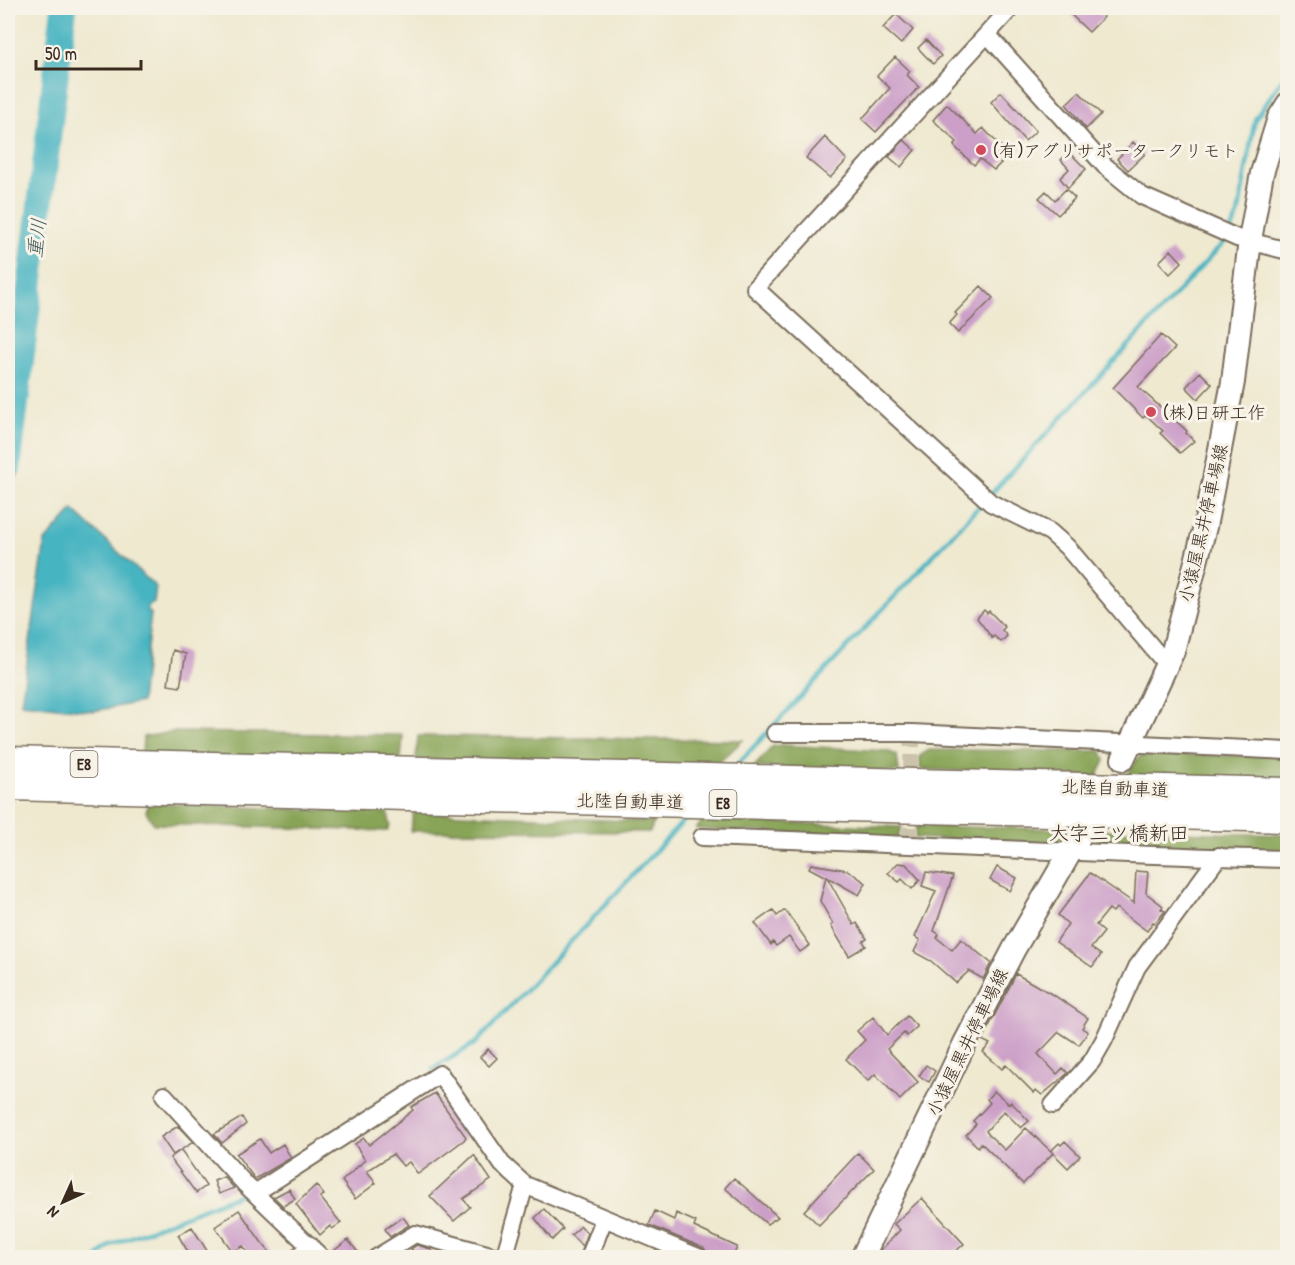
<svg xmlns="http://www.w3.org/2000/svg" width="1295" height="1265" font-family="'Patrick Hand','Klee One',sans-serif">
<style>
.forest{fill:#88a457;stroke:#62673a;stroke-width:1.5}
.water{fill:#46b4c1;stroke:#406f70;stroke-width:1.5}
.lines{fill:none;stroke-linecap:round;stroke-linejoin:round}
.stream{stroke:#46b4c1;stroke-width:4.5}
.river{stroke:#46b4c1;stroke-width:26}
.building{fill:#cc9fc8}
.street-tunnel{stroke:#cbc3ac;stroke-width:16;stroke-dasharray:16 8;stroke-linecap:butt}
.street-casing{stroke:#7a6d5c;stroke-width:20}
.secondary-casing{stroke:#7a6d5c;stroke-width:26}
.highway-casing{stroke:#7a6d5c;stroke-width:33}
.street{stroke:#fff;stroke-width:16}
.secondary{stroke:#fff;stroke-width:22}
.highway{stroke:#fff;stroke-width:30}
.poi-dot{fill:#d1495b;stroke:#f7f3e8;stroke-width:2}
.labels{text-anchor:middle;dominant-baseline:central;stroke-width:6;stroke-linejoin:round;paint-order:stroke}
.shield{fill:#f7f3e8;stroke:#73665b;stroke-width:1.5}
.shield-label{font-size:16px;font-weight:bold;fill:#3b2a1e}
.poi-label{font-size:18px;fill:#3b2a1e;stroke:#f7f3e8;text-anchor:start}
.street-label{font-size:18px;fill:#3b2a1e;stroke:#f7f3e8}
.water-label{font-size:20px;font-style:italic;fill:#3f5a57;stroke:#f7f3e8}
.neighbourhood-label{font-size:20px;fill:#3b2a1e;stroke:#f7f3e8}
</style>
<rect width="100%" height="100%" fill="#f7f3e8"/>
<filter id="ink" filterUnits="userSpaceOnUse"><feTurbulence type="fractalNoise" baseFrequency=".0167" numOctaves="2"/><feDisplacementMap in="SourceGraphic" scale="12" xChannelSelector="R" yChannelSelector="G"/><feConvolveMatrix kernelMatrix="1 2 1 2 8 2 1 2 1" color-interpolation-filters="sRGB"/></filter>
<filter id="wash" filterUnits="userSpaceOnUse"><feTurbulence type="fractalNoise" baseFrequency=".008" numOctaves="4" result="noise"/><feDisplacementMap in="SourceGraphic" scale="24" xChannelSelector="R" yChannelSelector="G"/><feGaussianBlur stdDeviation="1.35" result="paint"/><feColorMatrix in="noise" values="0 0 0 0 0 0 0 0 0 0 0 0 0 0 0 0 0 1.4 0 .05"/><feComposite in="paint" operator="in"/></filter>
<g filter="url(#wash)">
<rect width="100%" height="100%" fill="#efe9d0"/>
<path class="forest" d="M173,732L403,735L401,759L142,756L143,737Z
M418,736L743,740L713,768L416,759Z
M782,745L887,751L897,755L899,772L754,767L773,746Z
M929,750L1102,751L1105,761L1097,777L919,769L920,756Z
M1154,755L1287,756V780L1126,778L1139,756Z
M148,803L388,813L390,825L387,831L154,824L146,812Z
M414,812L654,822L650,832L410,831Z
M703,820L902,827L897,838L696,829Z
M916,826L1067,829L1062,844L915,838Z
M1096,830L1287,835V852L1098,846Z"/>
<path class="water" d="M73,510L156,587L154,603L149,604L147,612L151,613L141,702L94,711L21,703L45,541Z"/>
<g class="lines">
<path class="stream" d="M990,495L1227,239L1238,215L1255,119L1288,71
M733,769L984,501
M433,1069L477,1042L690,814
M97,1258L111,1245L248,1191"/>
<path class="river" d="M8,468L64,8"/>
</g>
<g id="blocks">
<path class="building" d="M1064,8H1094L1104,17L1089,32Z
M896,14L913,30L901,44L883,28Z
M926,40L941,56L933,64L918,48Z
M895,57L910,71L907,75L919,87L876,132L862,119L890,88L877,76Z
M1001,92L1036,131L1025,141L991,102Z
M1079,92L1101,114L1086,129L1066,104Z
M947,104L977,134L983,128L1009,155L994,170L980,159L974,165L954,146L957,142L933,120Z
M825,137L847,160L830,178L806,158Z
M904,140L915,150L901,167L889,157Z
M1133,142L1145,154L1128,170L1117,159Z
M1069,152L1086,169L1068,188L1060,178L1069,169L1061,160Z
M1066,189L1075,198L1058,215L1039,198L1046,191L1055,200Z
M1171,250L1182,262L1170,274L1159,262Z
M981,286L993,298L958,333L949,324L957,315L955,313Z
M1161,335L1175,348L1138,387L1187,431L1186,433L1194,441L1180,453L1160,433L1163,431L1146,415L1143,418L1113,388Z
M1200,372L1212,384L1198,399L1186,387Z
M984,610L987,613L989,611L1005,627L1002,630L1007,636L1001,642L994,636L992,638L977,618Z
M173,650L186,654L180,687L168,685Z
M898,863L906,864L920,880L912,889L902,879L899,882L888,873Z
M811,864L847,870L866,883L859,895L827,877L854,925L857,923L867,939L863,941L866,946L849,956L831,926L833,924L820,901L826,877L809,868Z
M997,867L1017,878L1010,891L990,880Z
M1136,871L1148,872L1146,893L1163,906L1161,909L1165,911L1155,923L1153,922L1147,931L1116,908L1113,912L1109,909L1096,925L1104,932L1091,948L1101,955L1092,967L1056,942L1068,924L1058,915L1090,873L1134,903Z
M926,872L953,876L934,931L939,934L937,938L952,950L961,939L991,963L983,979L969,971L956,983L931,961L914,952L920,940L915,937L936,891L922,886Z
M773,910L777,916L785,910L810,945L800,952L789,937L776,946L773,942L771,945L755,923Z
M1016,974L1055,996L1088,1018L1082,1028L1088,1032L1079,1045L1059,1032L1038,1054L1057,1074L1063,1068L1068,1073L1042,1095L1036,1090L1034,1093L1006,1065L1002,1069L983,1052L990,1044L982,1040Z
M907,1016L917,1027L907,1036L904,1033L887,1049L918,1082L900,1100L875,1074L868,1081L846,1059L865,1040L857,1031L873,1017L887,1035Z
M488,1049L497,1058L489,1066L480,1057Z
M926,1065L935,1071L929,1082L919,1076Z
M994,1091L1009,1104L1011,1102L1029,1121L1021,1128L1004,1111L986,1131L989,1135L1005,1150L1026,1128L1053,1153L1023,1184L981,1143L978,1147L966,1135L976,1124L973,1121L990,1103L987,1099Z
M435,1093L466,1137L464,1140L418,1174L409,1162L403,1166L393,1154L367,1171L376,1183L355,1199L342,1181L365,1160L355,1144L364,1138L369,1145L413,1110L411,1107Z
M242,1117L246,1124L222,1143L214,1134Z
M178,1126L193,1142L181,1150L206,1186L196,1193L170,1158L181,1150L173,1155L161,1137Z
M260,1139L269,1153L283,1144L291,1158L255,1179L236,1154Z
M1065,1141L1080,1156L1068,1168L1051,1151L1059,1143L1061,1145Z
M858,1153L874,1169L819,1225L804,1211Z
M474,1155L491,1180L463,1199L470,1207L454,1221L430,1196Z
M224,1177L234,1188L219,1194L214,1181Z
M734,1178L749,1191L778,1217L767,1224L725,1188Z
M316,1185L324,1195L320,1197L341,1223L332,1229L330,1226L320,1235L296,1204Z
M289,1189L295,1199L283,1206L274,1197Z
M922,1198L964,1244L949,1257H886L880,1251L900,1230L894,1224Z
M544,1209L563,1229L552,1240L535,1218Z
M239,1210L262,1243L274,1257H251L243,1246L233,1252L215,1227Z
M655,1211L674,1220L676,1213L696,1222L694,1227L737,1247L733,1257H711L704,1248L649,1225Z
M403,1217L409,1225L390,1237L385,1229Z
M581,1226L587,1233L582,1246L571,1235Z
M192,1227L211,1257H191L178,1235Z
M348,1240L362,1257H332L331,1253Z
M417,1245L430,1249L437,1257H407L414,1252L411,1249Z"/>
</g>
</g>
<g filter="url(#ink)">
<use href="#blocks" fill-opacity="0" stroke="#7a6d5c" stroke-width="1.5"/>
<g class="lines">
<path class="street-tunnel" d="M909,843L912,733"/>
<g class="street-casing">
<path id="street" d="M1011,8L755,288L991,503L1050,532L1067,547L1167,665
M987,34L1105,166L1142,196L1237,238L1288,251
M775,733H912L1288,751
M702,837C898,843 1092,855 1288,859
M164,1095L246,1185L322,1258
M1053,1105L1092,1061L1104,1040L1137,967L1219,856
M255,1193L440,1074L502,1164L525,1185L700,1258
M297,1258L310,1245
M376,1258L415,1234L501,1258
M504,1258L525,1185
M589,1258L604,1219"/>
</g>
<g class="secondary-casing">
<path id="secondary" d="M1123,759L1173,651L1205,527L1233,382L1250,240L1262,173L1279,118L1288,104
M862,1258L965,1043L1014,949L1082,832"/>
</g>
<g class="highway-casing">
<path id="highway" d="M8,762L1288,793
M8,785L1288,817"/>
</g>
<use href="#street" class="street"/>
<use href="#secondary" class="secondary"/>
<use href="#highway" class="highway"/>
</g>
</g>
<g class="poi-dot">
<circle cx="981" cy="150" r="6"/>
<circle cx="1151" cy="412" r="6"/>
</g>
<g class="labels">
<g class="shield">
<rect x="70.5" y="751" width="27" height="26" rx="4.5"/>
<rect x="709.5" y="790" width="27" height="26" rx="4.5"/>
</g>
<g class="shield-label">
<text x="84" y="764">E8</text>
<text x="723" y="803">E8</text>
</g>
<g class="poi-label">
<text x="993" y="150">(有)アグリサポータークリモト</text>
<text x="1163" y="412">(株)日研工作</text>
</g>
<g class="street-label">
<text transform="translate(1203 523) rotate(-77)">小猿屋黒井停車場線</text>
<text transform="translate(1115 788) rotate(2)">北陸自動車道</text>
<text transform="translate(630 801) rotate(1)">北陸自動車道</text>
<text transform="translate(967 1042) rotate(-64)">小猿屋黒井停車場線</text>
</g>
<g class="water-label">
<text transform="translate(36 238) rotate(-83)">重川</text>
</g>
<g class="neighbourhood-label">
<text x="1119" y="832">大字三ツ橋新田</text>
</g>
</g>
<rect width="1295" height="1265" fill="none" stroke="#f7f3e8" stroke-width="30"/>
<g transform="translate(63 1202) rotate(225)" stroke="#f7f3e8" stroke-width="4.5" paint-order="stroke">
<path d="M0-4.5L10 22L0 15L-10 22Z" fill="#3b2a1e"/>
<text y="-9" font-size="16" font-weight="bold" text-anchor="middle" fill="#3b2a1e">N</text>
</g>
<path d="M36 60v9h105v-9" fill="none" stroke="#3b2a1e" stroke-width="3"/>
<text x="45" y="60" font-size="18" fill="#3b2a1e" stroke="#f7f3e8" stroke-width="4.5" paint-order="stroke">50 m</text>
</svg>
